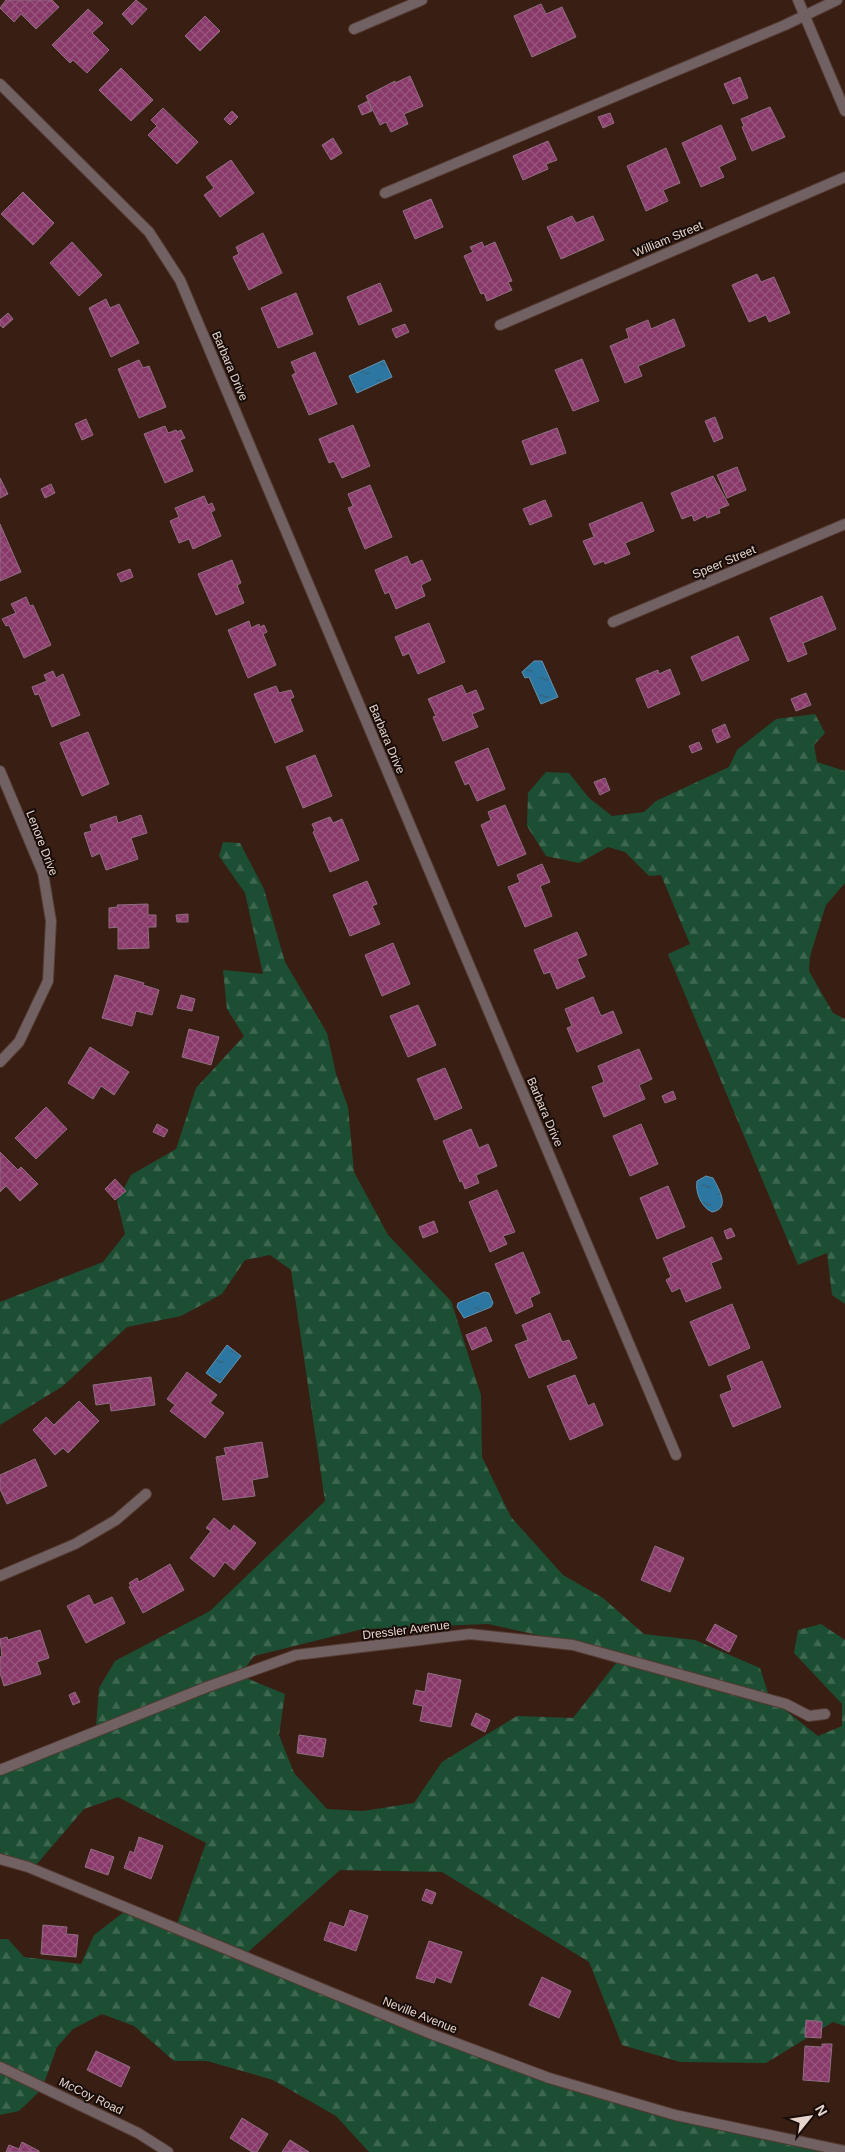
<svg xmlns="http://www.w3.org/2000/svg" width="845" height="2152" font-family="Helvetica,sans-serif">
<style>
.forest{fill:url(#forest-firs)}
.water{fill:url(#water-ripples);stroke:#6493af}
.building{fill:url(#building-cross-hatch);stroke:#8e6f80}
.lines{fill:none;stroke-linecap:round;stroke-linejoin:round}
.service-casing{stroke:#553b32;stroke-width:12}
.minor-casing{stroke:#553b32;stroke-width:12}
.tertiary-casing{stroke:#553b32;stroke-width:12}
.service{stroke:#716162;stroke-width:10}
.minor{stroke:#716162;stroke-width:10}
.tertiary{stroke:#716162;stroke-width:10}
.labels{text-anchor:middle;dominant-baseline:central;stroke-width:4;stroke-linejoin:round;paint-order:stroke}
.street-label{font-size:12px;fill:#e6d4cd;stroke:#180c08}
</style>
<defs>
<pattern id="forest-firs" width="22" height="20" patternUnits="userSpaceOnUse" patternTransform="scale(1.25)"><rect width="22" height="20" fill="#1c4e33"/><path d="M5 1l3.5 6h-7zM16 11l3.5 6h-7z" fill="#3d674f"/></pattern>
<pattern id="water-ripples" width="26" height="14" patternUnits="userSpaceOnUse" patternTransform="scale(1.25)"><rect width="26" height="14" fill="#2c77a2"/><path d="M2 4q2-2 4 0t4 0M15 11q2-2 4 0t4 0" fill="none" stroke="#36617a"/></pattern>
<pattern id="building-cross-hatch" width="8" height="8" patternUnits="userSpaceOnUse" patternTransform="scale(1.25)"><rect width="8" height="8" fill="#88396a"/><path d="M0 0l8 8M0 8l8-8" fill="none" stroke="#99557e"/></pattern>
</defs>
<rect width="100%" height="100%" fill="#391e14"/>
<path class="forest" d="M815,714L825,733L814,745L817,762L845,771V883L826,905L810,956L809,971L833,1013L845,1019V1304L832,1295L827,1253L798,1265L668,954L690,944L661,875L649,876L625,852L608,847L579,863L546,856L527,826L528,793L546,772L569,773L589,798L612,816L644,812L656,801L729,767L737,750L776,719Z
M223,842L240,843L264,889L285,962L327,1033L336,1074L348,1107L354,1172L388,1235L451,1301L481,1395L482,1457L511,1517L563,1575L603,1598L644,1634L695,1640L760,1668L770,1699L574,1643L488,1624L363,1629L254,1656L243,1671L96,1727L99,1688L115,1661L210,1611L325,1501L291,1270L270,1255L245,1260L222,1294L181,1316L127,1327L63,1386L0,1425V1302L103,1262L125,1234L117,1201L131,1175L176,1149L196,1088L244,1036L227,1009L223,970L263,974L245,893L219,856Z
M821,1624L845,1640V2026L833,2022L766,2063L680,2062L622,2045L589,1962L442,1872L340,1870L247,1953L177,1924L206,1843L118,1797L84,1809L36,1865L0,1854V1774L246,1678L285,1694L279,1735L294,1773L327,1809L363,1811L414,1803L442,1762L517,1716L573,1718L617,1662L784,1709L818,1736L842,1726V1704L794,1653L798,1630Z
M124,1912L544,2081L672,2120L823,2152H369L336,2116L273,2080L207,2061H174L134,2026L102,2014L73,2029L57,2047L42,2089L19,2111L0,2115V1939H8L24,1957L81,1964L94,1935Z"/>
<path class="water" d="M384,360L392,377L357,393L349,376Z
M534,661H542L558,697L541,704L529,677L525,678L522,672Z
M706,1176L713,1178C719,1189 731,1209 712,1212C701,1207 695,1192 697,1181Z
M484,1292L489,1293L493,1303L491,1307L464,1318L457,1307L458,1303Z
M227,1345L241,1356L220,1383L206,1373Z"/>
<path class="building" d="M6,0H52L59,7L36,29L21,14L14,22L0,8Z
M136,0L147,9L132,25L122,14Z
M541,4L546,14L562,7L576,37L532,57L514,16Z
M88,9L103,23L92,33L109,50L87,73L73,60L70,63L52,45Z
M205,16L220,31L200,51L185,36Z
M121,68L153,100L131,121L99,90Z
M410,76L423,106L404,114L408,124L391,132L386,122L380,125L366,96L395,81V83Z
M740,77L748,98L733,104L724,84Z
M368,101L372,111L362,115L358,106Z
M770,107L785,137L752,151L742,127L744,126L741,119Z
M163,108L198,142L177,164L148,135L157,126L151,120Z
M232,111L238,117L230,125L224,119Z
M610,113L614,123L603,128L598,117Z
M721,125L736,159L719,167L724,177L701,187L682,143Z
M333,138L342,153L331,160L322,145Z
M548,141L557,160L546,164L548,169L523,180L513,156Z
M666,148L680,183L663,190L668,201L646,211L627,166Z
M231,160L254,193L220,217L204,195L214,188L206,177Z
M23,192L54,223L33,245L1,214Z
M431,199L443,227L415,239L403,211Z
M572,216L576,223L593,216L604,240L561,259L547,227Z
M263,233L282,273L249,290L233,257L239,254L236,247Z
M72,242L102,275L79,296L50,263Z
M482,242L484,247L495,242L512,281L508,282L512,290L487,301L484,293L481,294L464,256L473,252L470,247Z
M757,274L761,282L774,277L790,313L769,322L766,315L749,322L732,285Z
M380,283L392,311L359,325L347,297Z
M296,293L313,334L278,348L261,308Z
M106,299L110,308L119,304L139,343L111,357L89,308Z
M8,313L13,319L3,328L0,325V320Z
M674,319L685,346L638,366L642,376L625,383L610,346L629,338L626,329L648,320L651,329Z
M405,324L409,332L396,338L392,329Z
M315,352L337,404L309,415L292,375L296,373L291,362Z
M582,359L599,401L573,411L555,370Z
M139,360L143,368L149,366L166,407L139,418L118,369Z
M715,417L723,438L714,442L705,421Z
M86,419L93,435L82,440L75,424Z
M353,425L370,466L342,478L334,461L329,463L319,439Z
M165,426L168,433L176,430L177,432L181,430L185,438L180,440L193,471L165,483L144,434Z
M557,428L566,453L531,465L522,441Z
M737,467L746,490L727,498L717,475Z
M713,476L729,505L719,509L720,513L707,518L706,515L694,521L692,515L682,519L671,493Z
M0,478L8,494L0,498Z
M51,484L55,493L45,498L41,489Z
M370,485L392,537L365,549L348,508L353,506L348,494Z
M204,496L208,505L212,503L215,510L211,512L221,536L193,549L189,539L179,543L170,521L179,517L175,508Z
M545,500L552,516L530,525L523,509Z
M642,502L654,531L625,543L630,554L605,564L604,561L594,565L583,541L594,537L589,524Z
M0,524L21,572L0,581Z
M407,556L411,565L422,560L431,580L421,585L425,596L396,609L389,592L385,594L375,570Z
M232,560L241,583L237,585L244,603L216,615L198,574Z
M130,569L133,577L121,582L117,574Z
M822,596L836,629L803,643L807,654L788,662L770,618Z
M26,597L30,606L33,605L51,645L24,658L9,625L6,626L2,619L16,613L11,604Z
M249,621L251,628L259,624L260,627L264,625L267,632L263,634L276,665L248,678L228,630Z
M429,623L445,662L418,674L409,653L403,656L395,637Z
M738,636L749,660L702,681L691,657Z
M670,669L680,694L648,708L636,679L658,670L659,674Z
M53,671L56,678L63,674L80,715L52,727L39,694L35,695L32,687L47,681L44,675Z
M462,685L466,694L476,690L484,709L472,714L478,727L443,741L433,717L436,716L428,699Z
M276,686L279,693L291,690L294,697L290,699L303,731L275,743L254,694Z
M806,693L811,705L796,711L791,699Z
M725,724L730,737L717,743L712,730Z
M88,732L109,784L82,796L60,743Z
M699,742L702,749L692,753L689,746Z
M488,748L505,789L477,801L469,783L465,785L455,762Z
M315,755L332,796L303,808L286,767Z
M605,778L610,790L600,795L594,782Z
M505,805L526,854L498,866L481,825L491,820L488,812Z
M141,815L147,833L131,838L138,859L106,870L100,853L92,857L84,833L92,831L90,825L116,816L118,823Z
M330,817L333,823L342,819L359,860L330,872L313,832L315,831L312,824Z
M542,864L550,882L540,886L552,916L525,927L508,887L520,882L517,875Z
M367,881L377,904L372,906L380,924L350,936L333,895Z
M148,904V915H156V927H148L149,948L118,949V927L109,928V908L118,907L117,905Z
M188,914V922H177L176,915Z
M577,932L587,955L577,959L585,977L557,989L550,972L544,974L534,950Z
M393,943L410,984L382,996L365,955Z
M115,975L144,983L143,985L159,990L152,1015L136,1011L132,1026L102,1018Z
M181,995L195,999L192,1011L177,1008Z
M593,997L601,1016L613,1011L622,1033L577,1052L567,1028L572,1026L565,1009Z
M418,1005L436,1045L408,1057L390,1016Z
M189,1029L219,1037L211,1065L182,1057Z
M90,1047L129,1072L114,1095L101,1086L93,1099L68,1083Z
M639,1049L652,1079L639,1085L645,1099L604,1117L592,1087L604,1082L598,1066Z
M445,1068L462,1108L435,1120L417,1079Z
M673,1091L676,1099L665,1103L662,1096Z
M46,1107L67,1129L36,1159L15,1138Z
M157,1124L168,1130L164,1137L153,1132Z
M641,1124L658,1164L630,1176L613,1136Z
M471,1129L479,1148L488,1144L497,1166L476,1175L479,1183L465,1189L462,1181L460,1182L443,1141Z
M0,1152L18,1170L21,1167L38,1184L20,1201L6,1186L0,1192Z
M115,1179L126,1191L115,1200L105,1189Z
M668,1186L685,1227L657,1239L640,1198Z
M497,1190L515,1232L503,1236L507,1244L490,1252L469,1202Z
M434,1221L438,1232L423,1238L419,1227Z
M731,1228L735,1236L727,1239L724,1231Z
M712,1237L722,1259L711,1263L721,1288L686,1302L680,1288L672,1292L666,1280L671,1277L663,1258Z
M523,1252L540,1293L530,1298L533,1306L516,1314L495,1264Z
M732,1304L750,1348L709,1366L690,1322Z
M550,1313L562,1342L569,1340L577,1358L529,1378L515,1345L528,1340L522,1325Z
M486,1327L492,1341L472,1350L466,1335Z
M762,1361L781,1407L733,1427L720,1395L732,1390L727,1376Z
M187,1372L217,1395L210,1403L224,1413L205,1438L170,1411L175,1405L167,1399Z
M575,1375L588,1406L594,1403L603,1425L570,1440L547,1386Z
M151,1377L155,1405L111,1411L110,1403L96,1405L93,1385Z
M79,1401L99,1421L68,1453L63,1448L55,1455L33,1430L46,1417L54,1425Z
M262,1442L268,1477L252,1480L255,1496L223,1500L216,1457L226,1455L224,1448Z
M35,1459L47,1486L7,1504L0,1489V1475Z
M214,1518L230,1531L234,1525L256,1543L234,1570L225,1562L214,1577L190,1558L211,1531L206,1528Z
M655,1546L684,1558L670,1592L641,1580Z
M170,1564L184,1590L143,1613L129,1587L131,1586L129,1583L137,1578L139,1582Z
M89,1595L94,1605L112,1597L125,1623L86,1643L67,1606Z
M715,1624L737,1636L729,1652L706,1640Z
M40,1630L49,1658L37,1662L41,1674L4,1686L0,1673V1657L2,1656L0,1639L7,1637L8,1640Z
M428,1673L461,1680L451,1727L420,1721L423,1706L413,1704L416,1690L425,1692Z
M75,1692L80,1702L73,1705L69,1695Z
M476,1713L490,1720L485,1732L471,1725Z
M299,1735L326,1739L323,1757L297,1753Z
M139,1837L163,1846L151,1879L124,1868L130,1851L134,1853Z
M91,1849L114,1857L108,1875L85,1867Z
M426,1889L436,1893L432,1904L422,1900Z
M350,1910L368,1916L356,1951L324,1940L330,1922L344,1927Z
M43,1925L67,1927L66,1934L78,1935L76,1957L41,1954Z
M429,1941L462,1952L451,1983L436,1977L434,1983L416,1978Z
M542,1977L571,1991L559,2018L529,2005Z
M806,2020L822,2022L821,2038L805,2037Z
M822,2044H832L829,2082L803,2080L805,2046L822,2047Z
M96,2051L130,2067L121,2087L87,2070Z
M242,2118L268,2134L257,2152H252L230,2138Z
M290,2140L309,2152H282Z
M22,2142L39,2151V2152H6L9,2145L19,2149Z"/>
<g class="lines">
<g class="service-casing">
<path id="service" d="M385,193L785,25L837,0"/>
</g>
<g class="minor-casing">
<path id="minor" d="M798,0L845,111
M354,29L422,0
M0,84L149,232L180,280L676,1455
M500,325L845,177
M613,622L845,524
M0,771L43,873L51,921L48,981L19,1042L0,1062
M0,1576L75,1544L116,1520L146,1494
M0,1770L207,1687L296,1655L470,1634L573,1645L786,1704L809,1716L825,1714"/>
</g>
<g class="tertiary-casing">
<path id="tertiary" d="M0,1859L28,1867L429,2033L549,2078L675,2115L845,2151
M0,2067L138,2133L168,2152"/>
</g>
<use href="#service" class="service"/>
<use href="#minor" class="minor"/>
<use href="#tertiary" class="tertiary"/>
</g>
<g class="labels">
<g class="street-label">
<text transform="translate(668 239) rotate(-23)">William Street</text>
<text transform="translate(230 366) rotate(67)">Barbara Drive</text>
<text transform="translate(724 562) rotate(-23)">Speer Street</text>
<text transform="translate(387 739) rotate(67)">Barbara Drive</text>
<text transform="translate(42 843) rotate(69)">Lenore Drive</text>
<text transform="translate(545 1112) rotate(67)">Barbara Drive</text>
<text transform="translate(406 1630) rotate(-7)">Dressler Avenue</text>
<text transform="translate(420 2015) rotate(22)">Neville Avenue</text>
<text transform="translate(91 2096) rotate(26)">McCoy Road</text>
</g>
</g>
<g transform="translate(810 2117) rotate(60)" stroke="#180c08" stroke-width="4" paint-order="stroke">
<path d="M0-4L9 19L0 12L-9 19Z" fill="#e6d4cd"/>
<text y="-8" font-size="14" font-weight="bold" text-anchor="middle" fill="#e6d4cd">N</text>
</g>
</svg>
